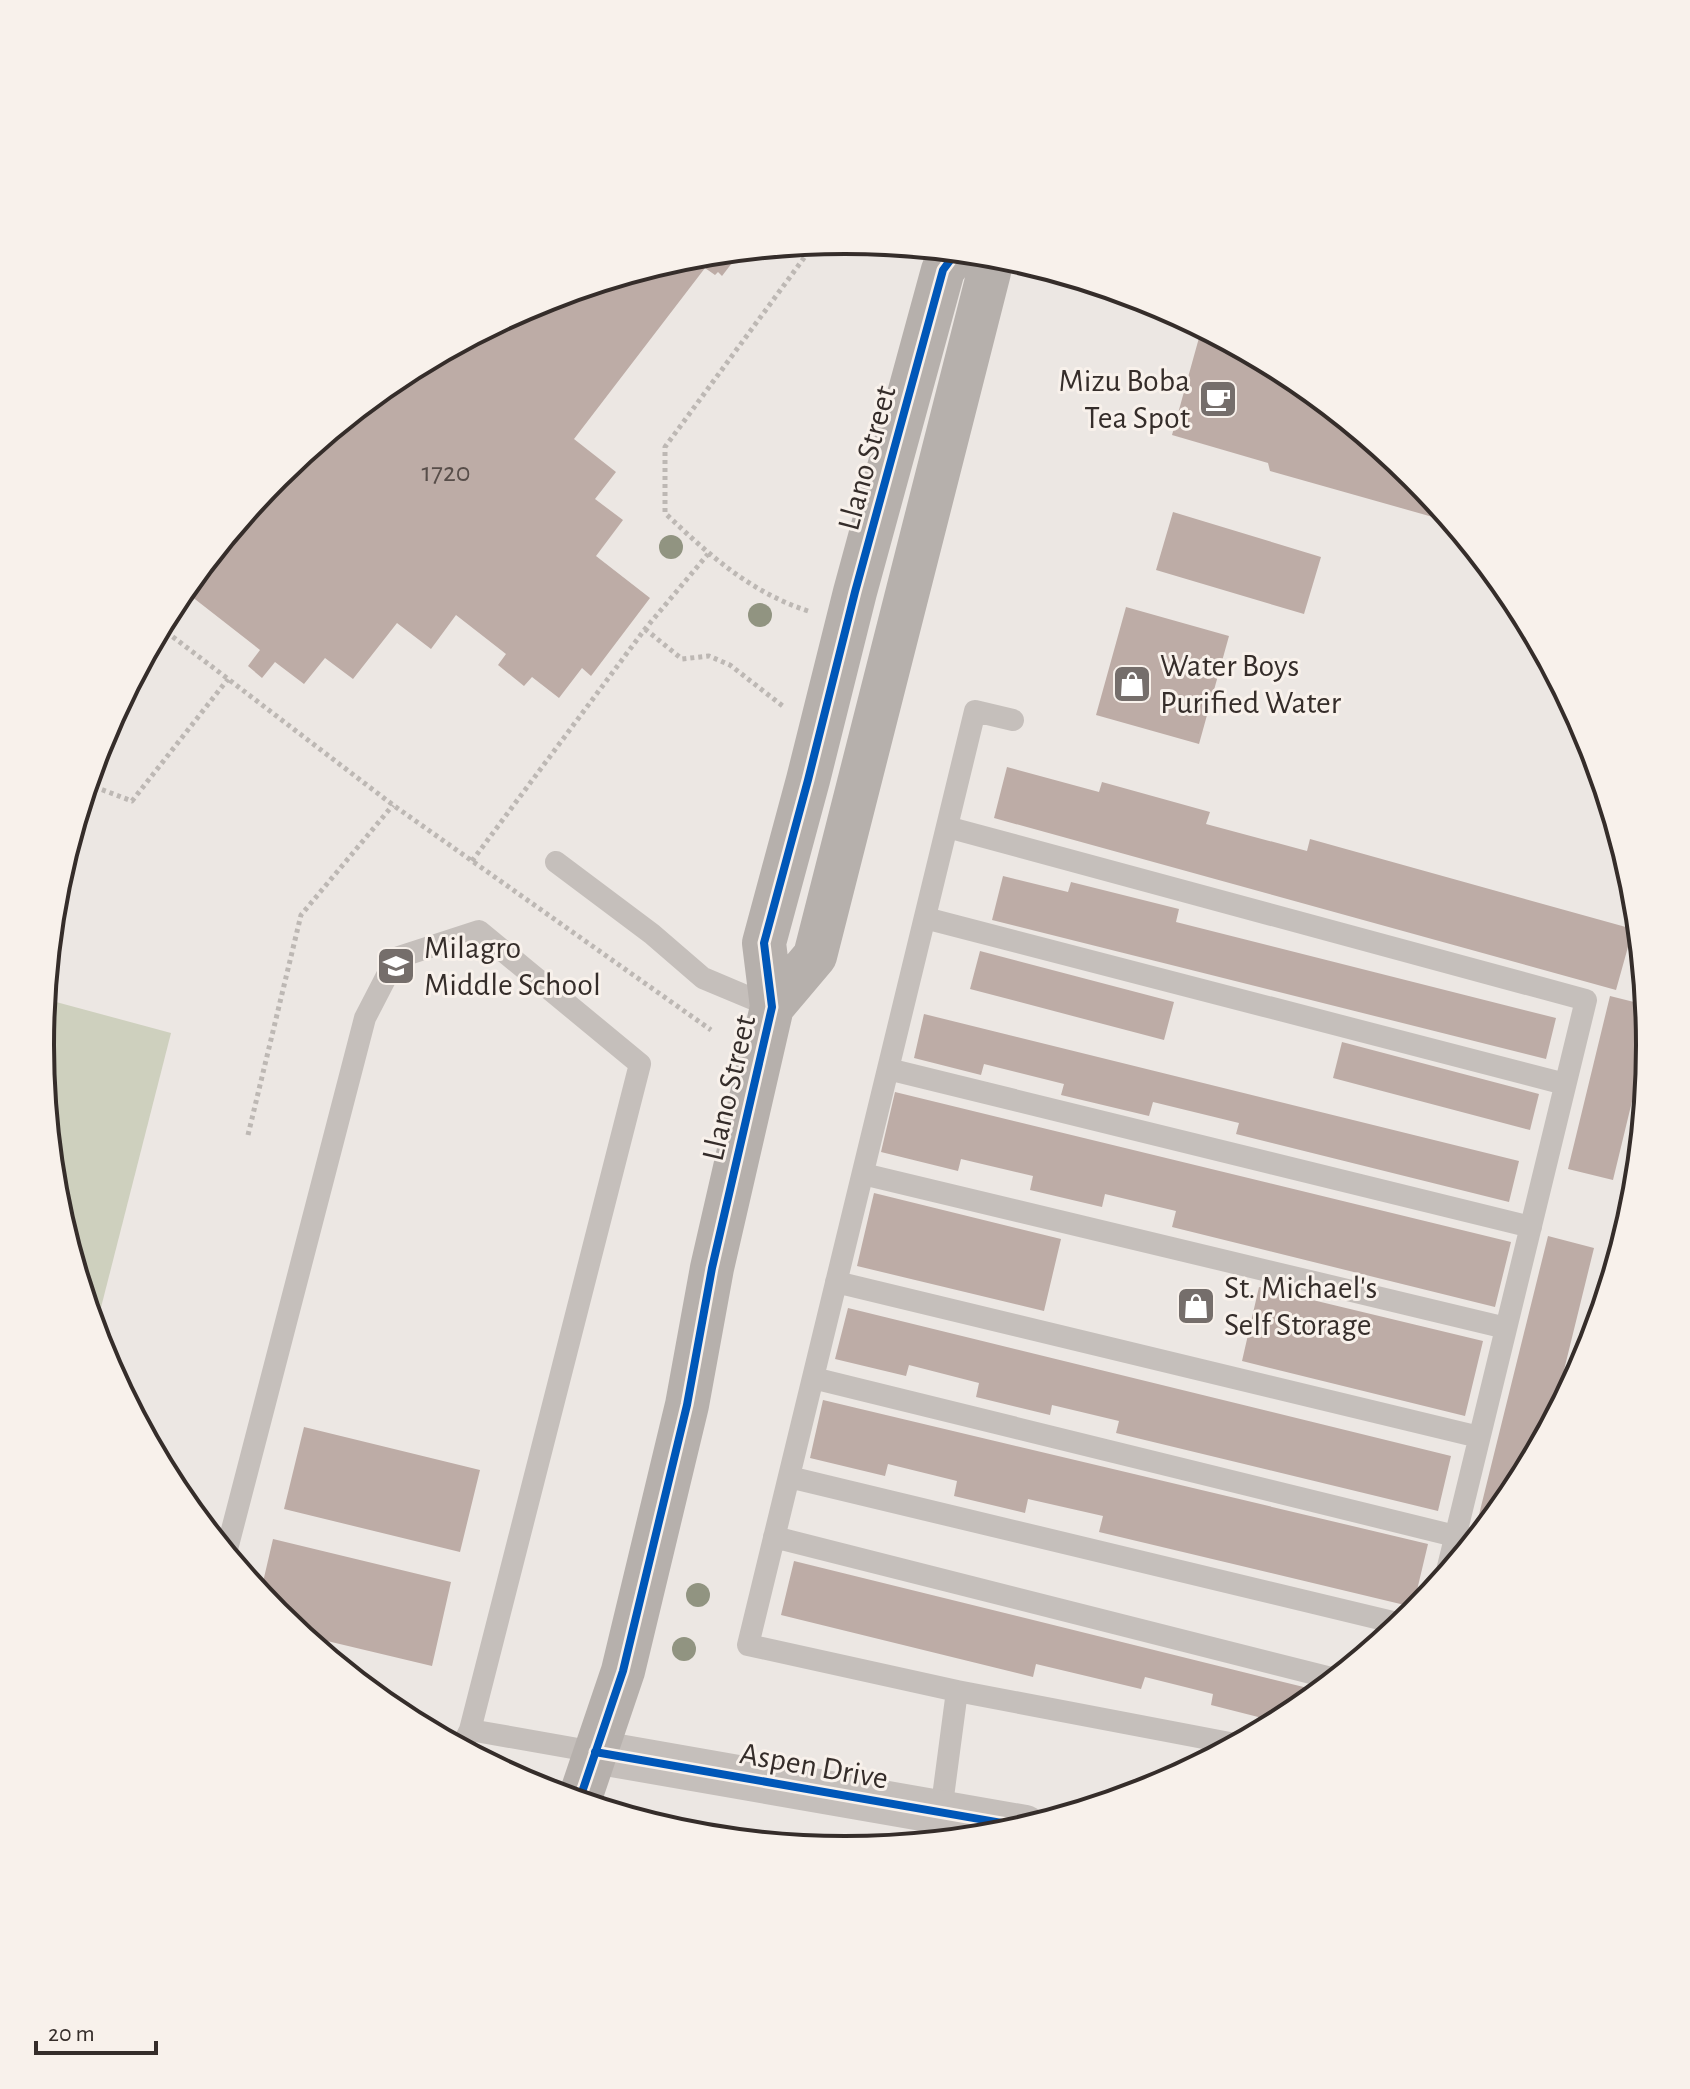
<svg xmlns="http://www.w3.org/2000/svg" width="1690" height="2089" font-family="'Alegreya Sans',sans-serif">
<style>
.green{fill:#ced0be}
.building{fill:#bdaca6}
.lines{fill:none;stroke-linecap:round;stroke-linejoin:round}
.path{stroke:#bdb8b4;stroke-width:5;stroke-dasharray:4 4;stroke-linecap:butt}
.lane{stroke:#c5bfbb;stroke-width:22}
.street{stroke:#c5bfbb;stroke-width:44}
.secondary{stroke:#b6b0ac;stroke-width:44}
.cycleway-casing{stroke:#f8f1eb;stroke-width:13}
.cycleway{stroke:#0057b8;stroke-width:8}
.tree{fill:#919481}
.labels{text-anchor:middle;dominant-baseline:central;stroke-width:6;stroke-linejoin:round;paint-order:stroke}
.number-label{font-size:28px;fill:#574d49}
.poi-label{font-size:32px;fill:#352d2a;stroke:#f8f1eb;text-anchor:start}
.street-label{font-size:32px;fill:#352d2a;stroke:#f8f1eb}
.rim{fill:none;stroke:#352d2a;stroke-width:4}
</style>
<rect width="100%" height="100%" fill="#ece7e3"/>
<path class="green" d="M45,999L171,1033L95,1331L55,1201L40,1044Z"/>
<path class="building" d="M742,250L722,276L718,272L715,275L705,268L574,439L616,472L595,499L623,520L596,556L650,598L591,676L582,668L559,698L532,677L524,686L498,665L506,654L456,615L431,649L397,623L353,679L325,658L304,684L275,662L262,678L248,666L260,650L182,589L276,475L398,375L537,301L688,255Z
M1202,327L1293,375L1415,476L1454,523L1270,471L1268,463L1172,435Z
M1173,512L1321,557L1304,614L1156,570Z
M1126,607L1229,636L1199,744L1096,715Z
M1007,767L1099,792L1102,782L1210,812L1206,824L1307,851L1310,839L1633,929L1616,990L994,818Z
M1003,876L1068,892L1071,882L1179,909L1176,922L1556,1018L1546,1059L992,920Z
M980,951L1174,1002L1164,1040L970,989Z
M1610,996L1646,1005L1649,1031L1613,1180L1568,1169Z
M924,1014L1519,1161L1509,1202L1236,1134L1239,1123L1153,1102L1149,1116L1061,1095L1064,1084L984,1064L981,1075L914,1058Z
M1342,1042L1539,1094L1530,1130L1333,1078Z
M895,1092L1511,1242L1495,1307L1172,1227L1176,1211L1105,1194L1102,1207L1030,1190L1033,1176L961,1159L958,1171L881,1152Z
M874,1193L1061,1239L1044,1311L857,1266Z
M1548,1236L1594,1248L1551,1423L1514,1492L1472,1543Z
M1259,1287L1483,1341L1465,1416L1242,1361Z
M848,1308L1451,1456L1438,1511L1116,1433L1119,1421L1052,1405L1050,1415L976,1397L979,1383L909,1365L906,1376L835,1359Z
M823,1400L1428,1544L1413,1607L1099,1532L1103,1516L1028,1499L1025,1513L954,1496L957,1481L888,1464L885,1476L810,1458Z
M304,1427L480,1470L460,1552L284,1509Z
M273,1539L451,1582L432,1666L302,1635L275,1613L260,1595Z
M794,1561L1320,1691L1292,1714L1278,1722L1211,1705L1213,1694L1145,1677L1141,1689L1036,1664L1033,1677L781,1615Z"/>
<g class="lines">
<path class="path" d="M808,611C750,592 709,555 665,513V447L815,243
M160,627L393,805L711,1030
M645,629L682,659L709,656L730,665L784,707
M87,784L132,801L228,679
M472,861L645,629L708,554
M248,1135L301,915L393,805"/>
<path class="lane" d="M947,827L1586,1000L1446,1575
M556,862L652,934L703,978L772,1007
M925,918L1565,1084
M888,1069L1531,1227
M863,1174L1506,1328
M836,1282L1479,1437
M813,1378L1455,1536
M789,1477L1401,1624
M774,1537L1335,1679
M226,1553L365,1018L396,958L479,931L640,1064L470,1730L461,1748
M957,1691L1235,1744
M470,1730L595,1752
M941,1812L957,1691L748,1645L975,711L1013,720"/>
<path class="street" d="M595,1752L1025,1827"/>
<path class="secondary" d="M772,1007L815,956L989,272L983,253
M579,1801L623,1671L687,1405L712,1268L772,1007L764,943L808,780L855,592L943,270L957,251"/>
<g class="cycleway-casing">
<path id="cycleway" d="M595,1752L1025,1827
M579,1801L623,1671L687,1405L712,1268L772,1007L764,943L808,780L855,592L943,270L957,251"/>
</g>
<use href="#cycleway" class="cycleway"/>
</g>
<g class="tree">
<circle cx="671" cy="547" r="12"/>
<circle cx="760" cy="615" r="12"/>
<circle cx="698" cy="1595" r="12"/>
<circle cx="684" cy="1649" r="12"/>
</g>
<defs>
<g id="cafe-square" transform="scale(2)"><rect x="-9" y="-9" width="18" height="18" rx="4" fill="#756e6b" stroke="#f8f1eb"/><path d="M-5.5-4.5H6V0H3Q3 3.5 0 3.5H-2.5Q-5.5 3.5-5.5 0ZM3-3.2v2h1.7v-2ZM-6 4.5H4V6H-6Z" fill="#fff"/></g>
<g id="shop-square" transform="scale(2)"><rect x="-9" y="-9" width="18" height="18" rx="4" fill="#756e6b" stroke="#f8f1eb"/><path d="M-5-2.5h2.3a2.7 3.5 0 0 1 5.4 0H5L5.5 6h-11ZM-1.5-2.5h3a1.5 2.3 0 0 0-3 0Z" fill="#fff"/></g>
<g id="school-square" transform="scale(2)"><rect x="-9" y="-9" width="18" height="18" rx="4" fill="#756e6b" stroke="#f8f1eb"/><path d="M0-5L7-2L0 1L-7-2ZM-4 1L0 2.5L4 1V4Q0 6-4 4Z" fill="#fff"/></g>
</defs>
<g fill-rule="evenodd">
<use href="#cafe-square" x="1218" y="399"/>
<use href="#shop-square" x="1132" y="684"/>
<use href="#school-square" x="396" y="966"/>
<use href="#shop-square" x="1196" y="1306"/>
</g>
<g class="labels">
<g class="number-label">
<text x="446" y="473">1720</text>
</g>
<g class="poi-label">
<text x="1190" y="381" text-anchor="end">Mizu Boba<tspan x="1190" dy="37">Tea Spot</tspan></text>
<text x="1160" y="666">Water Boys<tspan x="1160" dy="37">Purified Water</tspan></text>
<text x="424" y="948">Milagro<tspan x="424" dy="37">Middle School</tspan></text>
<text x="1224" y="1288">St. Michael's<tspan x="1224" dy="37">Self Storage</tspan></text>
</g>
<g class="street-label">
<text transform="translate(867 458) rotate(-75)">Llano Street</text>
<text transform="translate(729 1088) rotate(-77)">Llano Street</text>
<text transform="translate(814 1766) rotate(10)">Aspen Drive</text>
</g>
</g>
<path d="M0 0H1690V2089H0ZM54 1045a791 791 0 1 1 1582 0a791 791 0 1 1-1582 0Z" fill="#f8f1eb" fill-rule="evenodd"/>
<path class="rim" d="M54 1045a791 791 0 1 1 1582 0a791 791 0 1 1-1582 0Z"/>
<path d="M36 2041v12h120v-12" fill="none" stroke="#352d2a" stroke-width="4"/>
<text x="48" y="2041" font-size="24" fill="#352d2a" stroke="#f8f1eb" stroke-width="6" paint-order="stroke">20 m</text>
</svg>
